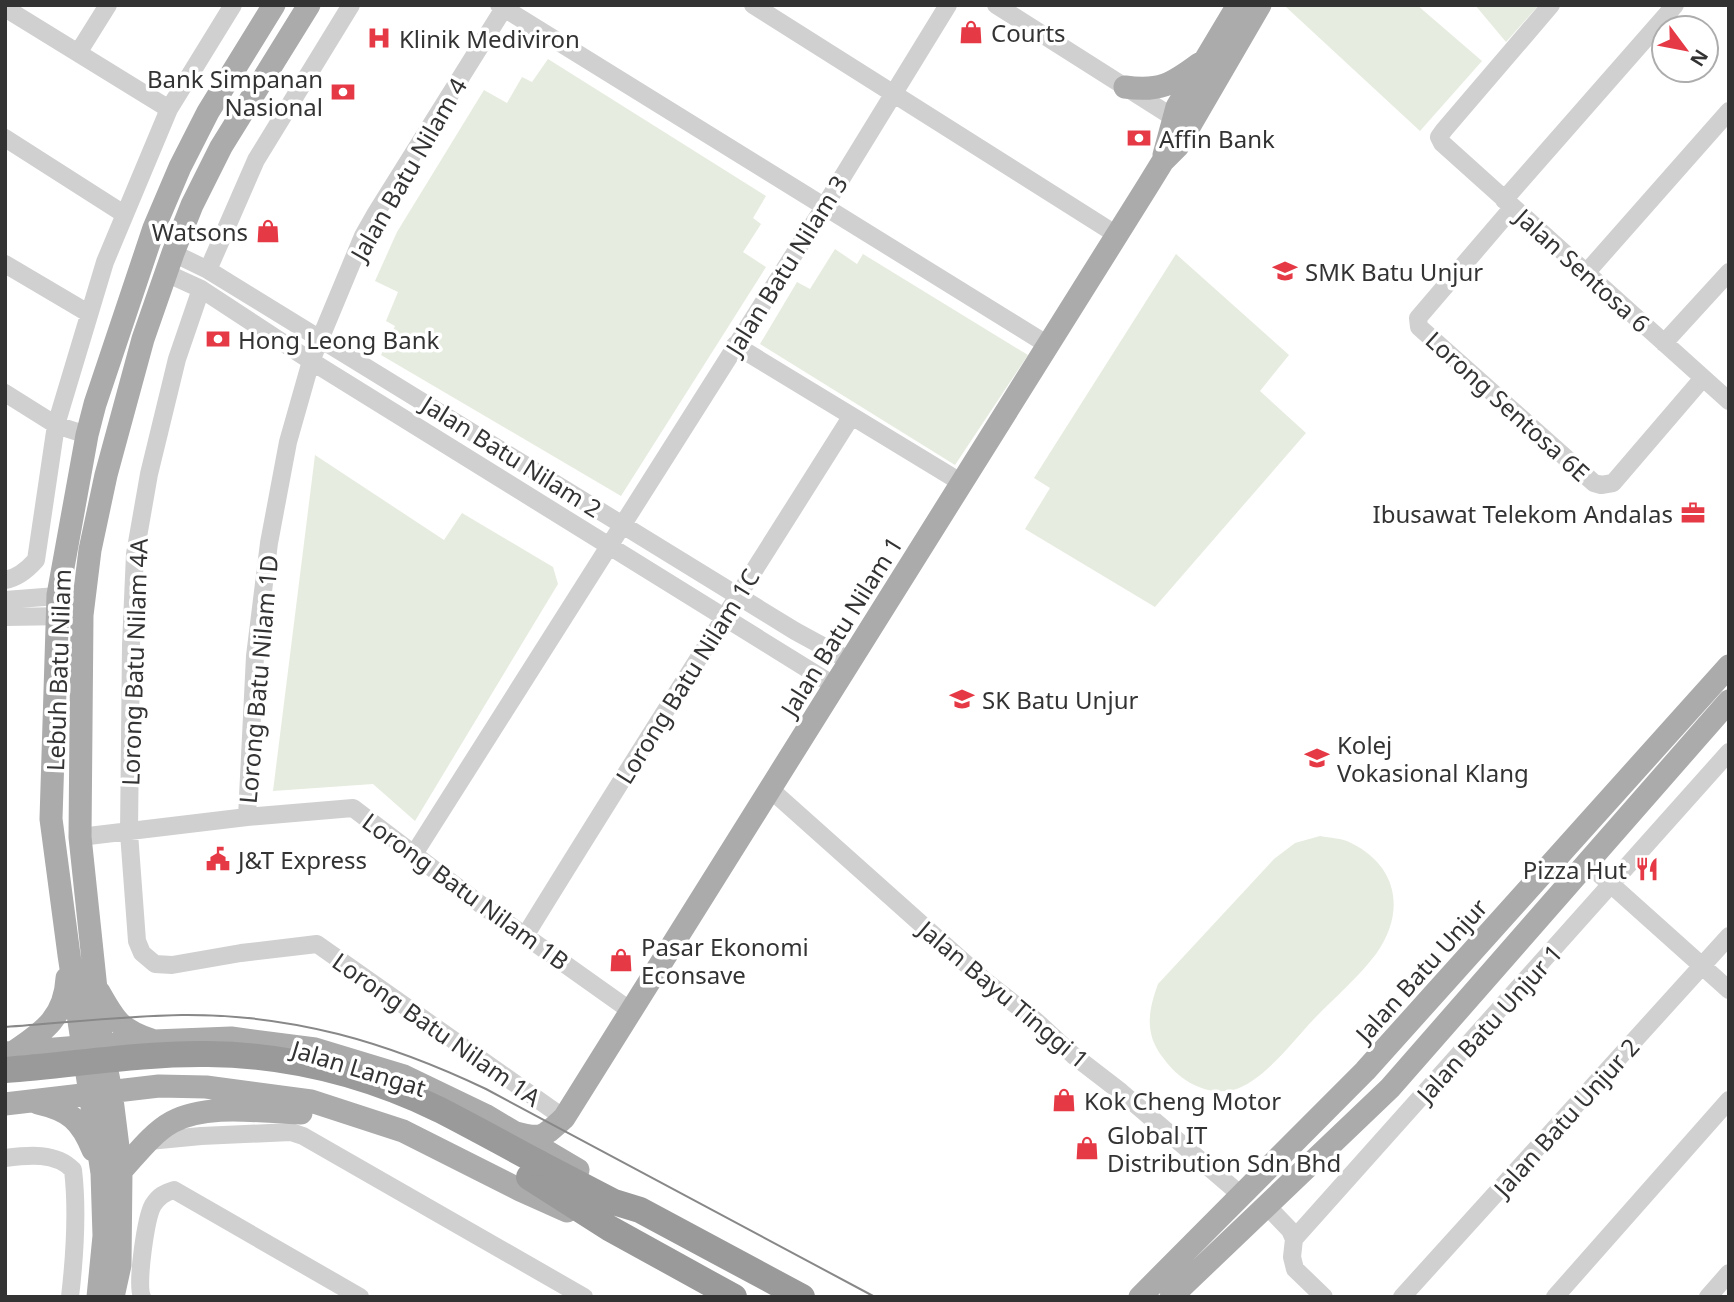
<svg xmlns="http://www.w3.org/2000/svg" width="1734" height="1302" font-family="'Noto Sans',sans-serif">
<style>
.green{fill:#e6ecdf}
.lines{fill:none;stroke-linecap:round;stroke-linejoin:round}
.minor{stroke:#d0d0d0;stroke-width:18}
.major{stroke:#ababab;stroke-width:23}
.highway{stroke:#9a9a9a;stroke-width:26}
.tram{stroke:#888;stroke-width:2}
.highway-bridge{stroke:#9a9a9a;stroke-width:26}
.labels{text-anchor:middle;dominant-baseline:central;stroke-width:7;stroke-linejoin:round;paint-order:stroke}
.poi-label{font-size:24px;fill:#333;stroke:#fff;text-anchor:start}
.street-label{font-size:24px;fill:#333;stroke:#fff}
</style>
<rect width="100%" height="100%" fill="#fff"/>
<path class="green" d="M1287,5H1417L1482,61L1420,131L1286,7Z
M1475,5H1539L1506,42Z
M548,59L766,196L753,218L761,224L743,252L766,267L621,496L381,355L395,326L386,321L398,292L375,281L397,232L484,90L507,103L522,77L532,82Z
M835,249L857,264L863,254L1028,355L955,465L760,344L797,282L810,289Z
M1176,254L1289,355L1260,391L1306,433L1155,607L1025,529L1050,488L1034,478Z
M315,455L444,540L462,513L553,567L558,584L415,821L373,784L273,791Z
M1320,836C1330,838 1342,838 1351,843C1398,866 1406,912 1376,954C1358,978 1333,999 1313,1020C1293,1041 1262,1083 1233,1090C1206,1096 1180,1081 1164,1059C1144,1034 1148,1012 1158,984L1274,859L1295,843Z"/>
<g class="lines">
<path class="minor" d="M499,5L1048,345
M753,5L1117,235
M996,5L1182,123
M1551,5L1444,130L1439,137L1442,143L1729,401
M5,8L169,109
M78,53L108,5
M5,138L124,214
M1504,200L1675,5
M1513,207L1418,318L1419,327L1594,483L1601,485L1613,483L1703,378
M173,253L208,270L795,631L850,661
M5,264L88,313
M208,270L256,160L351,5
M166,273L201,289L311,361L835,686
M1586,273L1729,111
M201,289L177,359L149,474L135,554L131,645L129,833L137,941L142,953L155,964L172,965L241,953L317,944L564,1118
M1664,343L1729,272
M735,345L962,483
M5,393L56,425L87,435
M5,580C18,578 28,569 36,560L56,425L105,262L169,109L233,5
M5,600L83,594
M5,617L68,616
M770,789L984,980L1035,1020L1073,1055L1121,1092L1241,1195
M247,817L255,656L269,543L288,442L311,361L363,236L376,213L506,5
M80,837L247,817L353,808L473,899L631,1011
M414,854L824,207L948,5
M1586,862L1729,990
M525,936C632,762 742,590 851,417
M149,1141L201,1136L291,1132L303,1136L584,1297
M5,1158C28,1155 56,1152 73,1170C78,1212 75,1254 70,1297
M1266,1205L1290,1230L1294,1239
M142,1297C136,1285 146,1217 153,1205C159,1196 164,1193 174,1190L360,1297
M1324,1297L1295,1269L1292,1257L1294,1239L1729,752
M1402,1297L1729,936
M1555,1297L1729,1100
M1708,1297L1729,1273"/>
<path class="major" d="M1125,87C1160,92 1172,84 1199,64
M1164,155L1177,107L1238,5
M99,992C115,1020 119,1029 151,1040
M15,1051C45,1031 65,1016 67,978
M5,1053L154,1041L231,1038L315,1049L404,1076L485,1115L578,1170
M38,1103C69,1110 81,1120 93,1150
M5,1104L159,1086L206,1087L311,1101L403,1131L520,1190L567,1211
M513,1132C542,1140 542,1138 564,1118L1147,187L1163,161L1178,146L1260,5
M121,1171C136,1155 152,1133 172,1122C207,1103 261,1112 301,1113
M98,1297L104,1236L102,1173L69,955L51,819L58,595L87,435L95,404L154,228L180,167L208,112L274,5
M113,1297L120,1265L121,1171L111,1091L102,1046L80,837L82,615L90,550L106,475L143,339L173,253L192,205L221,147L309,5
M1140,1297L1365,1071L1729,666
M1171,1297L1390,1088L1729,701"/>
<path class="highway" d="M539,1163L614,1202L640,1210L802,1297
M529,1177L609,1228L734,1297"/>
<path class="tram" d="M5,1027C64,1023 123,1016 182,1015C292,1014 387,1042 486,1089L875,1297"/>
<path class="highway-bridge" d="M5,1070C73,1065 140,1053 208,1054C288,1055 368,1075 440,1110C473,1127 506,1145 539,1163"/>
</g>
<defs>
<g id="shop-bare" transform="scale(1.89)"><path d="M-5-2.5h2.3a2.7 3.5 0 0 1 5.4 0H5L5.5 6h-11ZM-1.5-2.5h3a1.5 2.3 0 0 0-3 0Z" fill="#e63946" stroke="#fff" stroke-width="2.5" paint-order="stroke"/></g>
<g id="hospital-bare" transform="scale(1.89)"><path d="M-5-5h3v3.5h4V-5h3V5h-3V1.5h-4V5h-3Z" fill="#e63946" stroke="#fff" stroke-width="2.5" paint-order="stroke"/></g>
<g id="bank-bare" transform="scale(1.89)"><path d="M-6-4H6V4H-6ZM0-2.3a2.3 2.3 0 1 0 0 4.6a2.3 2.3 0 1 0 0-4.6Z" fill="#e63946" stroke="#fff" stroke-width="2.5" paint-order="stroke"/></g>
<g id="school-bare" transform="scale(1.89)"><path d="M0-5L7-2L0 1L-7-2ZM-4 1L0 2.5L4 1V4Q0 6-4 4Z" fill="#e63946" stroke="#fff" stroke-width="2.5" paint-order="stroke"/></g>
<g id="office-bare" transform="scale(1.89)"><path d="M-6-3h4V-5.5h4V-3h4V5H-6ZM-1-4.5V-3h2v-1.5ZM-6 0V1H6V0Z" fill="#e63946" stroke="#fff" stroke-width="2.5" paint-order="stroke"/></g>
<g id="civic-bare" transform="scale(1.89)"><path d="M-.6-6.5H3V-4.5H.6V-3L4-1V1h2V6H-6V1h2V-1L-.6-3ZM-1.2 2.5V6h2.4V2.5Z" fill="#e63946" stroke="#fff" stroke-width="2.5" paint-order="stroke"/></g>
<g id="restaurant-bare" transform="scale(1.89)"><path d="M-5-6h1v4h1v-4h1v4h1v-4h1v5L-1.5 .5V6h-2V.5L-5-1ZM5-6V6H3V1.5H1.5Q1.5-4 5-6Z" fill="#e63946" stroke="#fff" stroke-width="2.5" paint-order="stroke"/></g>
</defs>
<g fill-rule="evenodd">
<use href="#shop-bare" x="971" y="32"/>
<use href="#hospital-bare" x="379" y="38"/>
<use href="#bank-bare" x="343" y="92"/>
<use href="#bank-bare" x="1139" y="138"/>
<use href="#shop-bare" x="268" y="231"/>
<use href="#school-bare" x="1285" y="271"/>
<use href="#bank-bare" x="218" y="339"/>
<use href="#office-bare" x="1693" y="513"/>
<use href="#school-bare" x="962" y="699"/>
<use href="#school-bare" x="1317" y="758"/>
<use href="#civic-bare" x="218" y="859"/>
<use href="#restaurant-bare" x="1647" y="869"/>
<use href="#shop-bare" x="621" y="960"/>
<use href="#shop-bare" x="1064" y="1100"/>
<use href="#shop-bare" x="1087" y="1148"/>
</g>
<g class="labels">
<g class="poi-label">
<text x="991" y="32">Courts</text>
<text x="399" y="38">Klinik Mediviron</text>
<text x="323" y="78" text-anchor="end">Bank Simpanan<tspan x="323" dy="28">Nasional</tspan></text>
<text x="1159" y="138">Affin Bank</text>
<text x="248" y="231" text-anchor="end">Watsons</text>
<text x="1305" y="271">SMK Batu Unjur</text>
<text x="238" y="339">Hong Leong Bank</text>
<text x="1673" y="513" text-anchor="end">Ibusawat Telekom Andalas</text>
<text x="982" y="699">SK Batu Unjur</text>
<text x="1337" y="744">Kolej<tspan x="1337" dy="28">Vokasional Klang</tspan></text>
<text x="238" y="859">J&amp;T Express</text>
<text x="1627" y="869" text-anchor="end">Pizza Hut</text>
<text x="641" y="946">Pasar Ekonomi<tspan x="641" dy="28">Econsave</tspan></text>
<text x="1084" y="1100">Kok Cheng Motor</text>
<text x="1107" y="1134">Global IT<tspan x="1107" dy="28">Distribution Sdn Bhd</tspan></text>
</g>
<g class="street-label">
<text transform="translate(408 169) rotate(-60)">Jalan Batu Nilam 4</text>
<text transform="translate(786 265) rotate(-58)">Jalan Batu Nilam 3</text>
<text transform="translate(1583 270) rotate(42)">Jalan Sentosa 6</text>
<text transform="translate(1508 406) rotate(42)">Lorong Sentosa 6E</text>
<text transform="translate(512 456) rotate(32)">Jalan Batu Nilam 2</text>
<text transform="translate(841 626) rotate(-58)">Jalan Batu Nilam 1</text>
<text transform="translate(134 662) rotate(-88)">Lorong Batu Nilam 4A</text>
<text transform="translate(58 670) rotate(-88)">Lebuh Batu Nilam</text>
<text transform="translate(687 676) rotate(-58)">Lorong Batu Nilam 1C</text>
<text transform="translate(258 679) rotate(-85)">Lorong Batu Nilam 1D</text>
<text transform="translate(466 891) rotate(36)">Lorong Batu Nilam 1B</text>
<text transform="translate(1421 970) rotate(-48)">Jalan Batu Unjur</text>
<text transform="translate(1004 994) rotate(40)">Jalan Bayu Tinggi 1</text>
<text transform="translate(1489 1023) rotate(-48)">Jalan Batu Unjur 1</text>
<text transform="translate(437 1029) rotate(35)">Lorong Batu Nilam 1A</text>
<text transform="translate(359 1068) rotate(17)">Jalan Langat</text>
<text transform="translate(1566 1117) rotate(-48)">Jalan Batu Unjur 2</text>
</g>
</g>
<rect width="1734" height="1302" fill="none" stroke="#333333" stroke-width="14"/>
<g transform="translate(1685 49) rotate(122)"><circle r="33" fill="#ffffff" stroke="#adadad" stroke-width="2"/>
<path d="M0-5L12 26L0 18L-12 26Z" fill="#e63946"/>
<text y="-10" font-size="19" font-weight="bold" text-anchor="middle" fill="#333333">N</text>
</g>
</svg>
